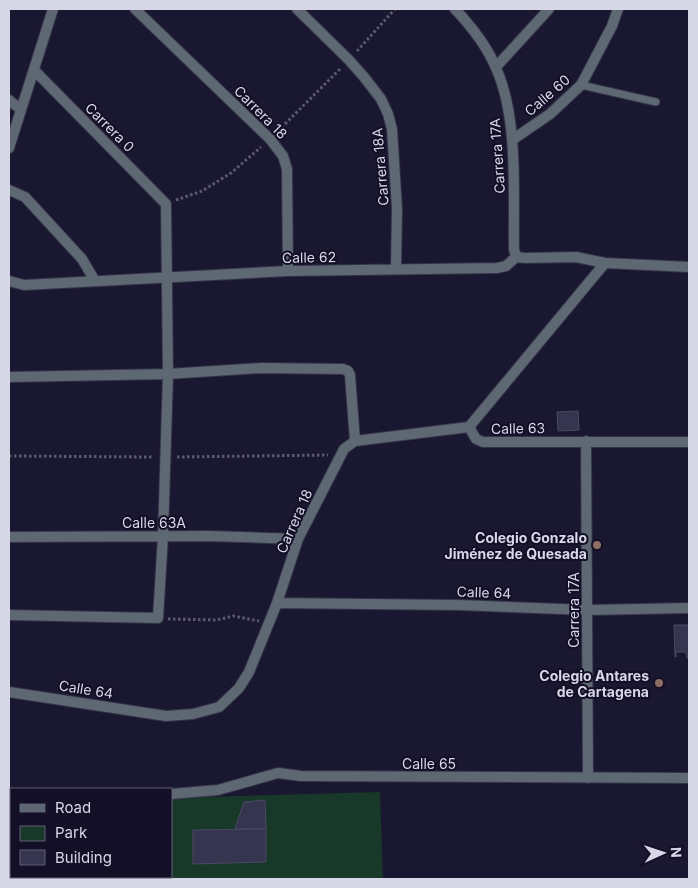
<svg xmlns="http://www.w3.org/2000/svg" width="698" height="888" font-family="Inter,sans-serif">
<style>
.green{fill:#183829}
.building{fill:#36354f;stroke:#4a4965}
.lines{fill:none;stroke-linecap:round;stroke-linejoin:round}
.lane-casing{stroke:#34334a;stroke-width:9}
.street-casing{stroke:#34334a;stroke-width:12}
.path{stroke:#5b5a70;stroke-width:3;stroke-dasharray:2.5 2.5;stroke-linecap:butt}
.lane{stroke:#5d6872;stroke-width:7}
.street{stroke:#5d6872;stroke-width:10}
.education-dot{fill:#8d6e63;stroke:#120f26;stroke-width:2}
.labels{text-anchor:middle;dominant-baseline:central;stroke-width:4;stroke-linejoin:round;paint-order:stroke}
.street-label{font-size:14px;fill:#d7d7e8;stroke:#120f26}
.poi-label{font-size:14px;font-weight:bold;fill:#d7d7e8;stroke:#120f26;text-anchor:end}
</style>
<rect width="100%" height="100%" fill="#1a1830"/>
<path class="green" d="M380,792L383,879H11L9,802H11V877H171V798Z"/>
<path class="building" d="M578,411L579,430L558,431L557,412Z
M674,625H689V658H687L686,652H676V657H675Z
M265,800L266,829H235L244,802Z
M266,829V862L193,864V830Z"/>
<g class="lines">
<g class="lane-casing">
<path id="lane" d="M581,85L656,102"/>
</g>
<g class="street-casing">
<path id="street" d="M135,9L270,139L283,156L287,169L288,271
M297,9L349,60L364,77L381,99L388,114L392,129L397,209L396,269
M455,9C471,26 487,46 496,68C519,119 513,194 514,249L516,257
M496,67L549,9
M9,100L20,109
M512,140L550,114L581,85L612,26L618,9
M9,148L53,9
M9,190L25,197L82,259L95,281
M9,281L24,285L288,271L497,268L506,266L516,257L526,258L576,257L605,263L689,267
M9,377L168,374L261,368L343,369L348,371L350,375L355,441
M469,427L476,439L483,442H689
M469,427L605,263
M586,441L588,778
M9,537L209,536L298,539
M277,603L457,605L588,610L689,608
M9,615L158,618L163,536L168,374L166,204L34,70
M9,692L166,716L193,714L219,707L239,688L249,672L277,603L298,539L344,449L355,441L469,427
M171,794L218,790L278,773L301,776L689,778"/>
</g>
<path class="path" d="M357,51L395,9
M278,131L341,68
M176,200L202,191L231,173L261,147
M9,456L153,457
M177,457L328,455
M168,619L217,620L233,616L259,621"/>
<use href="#lane" class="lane"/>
<use href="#street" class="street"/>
</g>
<g class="education-dot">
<circle cx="597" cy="545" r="5"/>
<circle cx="659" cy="683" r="5"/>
</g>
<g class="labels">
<g class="street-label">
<text transform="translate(547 95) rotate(-41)">Calle 60</text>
<text transform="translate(261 112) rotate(45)">Carrera 18</text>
<text transform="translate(110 127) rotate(45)">Carrera 0</text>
<text transform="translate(497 156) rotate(-94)">Carrera 17A</text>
<text transform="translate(380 167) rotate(-95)">Carrera 18A</text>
<text transform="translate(309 257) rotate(-1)">Calle 62</text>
<text transform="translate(518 428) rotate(-1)">Calle 63</text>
<text transform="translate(294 521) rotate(-66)">Carrera 18</text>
<text x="154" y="522">Calle 63A</text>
<text transform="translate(484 592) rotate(2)">Calle 64</text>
<text transform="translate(573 610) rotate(-90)">Carrera 17A</text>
<text transform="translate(86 689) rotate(9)">Calle 64</text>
<text x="429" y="763">Calle 65</text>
</g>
<g class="poi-label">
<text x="587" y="537">Colegio Gonzalo<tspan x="587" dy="16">Jiménez de Quesada</tspan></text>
<text x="649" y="675">Colegio Antares<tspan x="649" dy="16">de Cartagena</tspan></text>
</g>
</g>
<rect width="698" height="888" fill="none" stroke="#d7d7e8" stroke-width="20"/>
<rect x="10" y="788" width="162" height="90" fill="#120f26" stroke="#615f74"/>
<rect x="20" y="804" width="25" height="8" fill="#5d6872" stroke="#615f74"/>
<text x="55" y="813" font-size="15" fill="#d7d7e8">Road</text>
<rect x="20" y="826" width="25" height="15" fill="#183829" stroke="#615f74"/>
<text x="55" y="838" font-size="15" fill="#d7d7e8">Park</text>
<rect x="20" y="850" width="25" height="15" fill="#36354f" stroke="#615f74"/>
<text x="55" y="863" font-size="15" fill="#d7d7e8">Building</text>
<g transform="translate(663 853) rotate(87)" stroke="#120f26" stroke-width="4" paint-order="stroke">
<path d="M0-4L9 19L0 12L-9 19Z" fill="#d7d7e8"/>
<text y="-8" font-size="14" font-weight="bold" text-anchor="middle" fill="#d7d7e8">N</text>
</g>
</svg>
